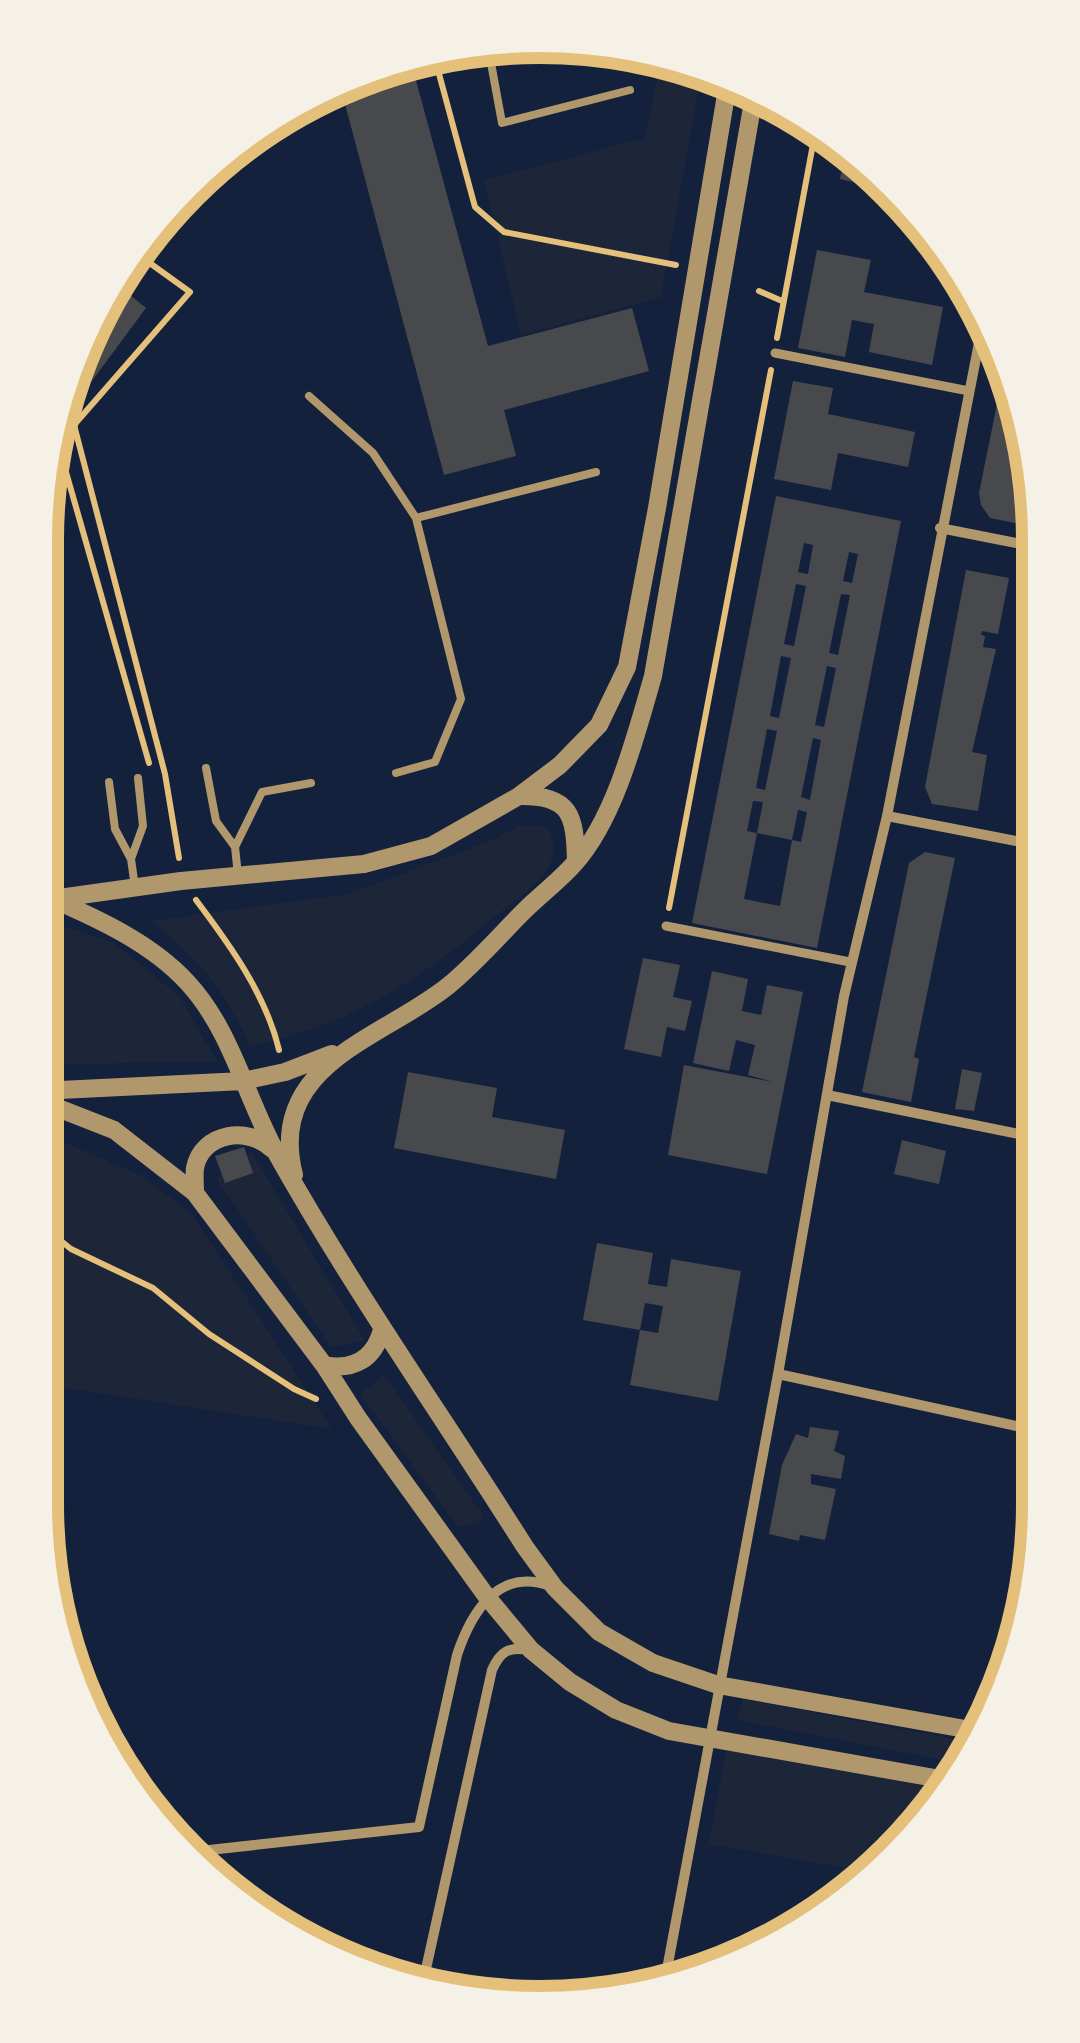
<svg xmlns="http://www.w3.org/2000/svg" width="1080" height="2043" font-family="Literata,serif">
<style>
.green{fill:#1d2539}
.building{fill:#48494c;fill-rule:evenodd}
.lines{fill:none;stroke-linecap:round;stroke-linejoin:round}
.path{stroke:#e5c07b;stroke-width:6}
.service{stroke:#b1986c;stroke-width:8}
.pedestrian{stroke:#b1986c;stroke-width:9}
.minor{stroke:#b1986c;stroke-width:10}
.tertiary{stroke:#b1986c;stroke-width:18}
.rim{fill:none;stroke:#e5c07b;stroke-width:12}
</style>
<rect width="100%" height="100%" fill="#14213d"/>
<path class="green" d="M660,65L701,75L661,297L521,335L484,180L645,138Z
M521,825L548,827C555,842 556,857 546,871C535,887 515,900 500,912C456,949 412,984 360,1009C324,1026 289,1038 250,1046C223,988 201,960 151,921L348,894L490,841Z
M54,923L114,943L179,996L217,1061L40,1065L41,924Z
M40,1136L56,1139L140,1175L192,1214L332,1429L40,1384Z
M252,1153L365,1341L331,1347L216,1178Z
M384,1375L485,1518L459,1528L360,1394Z
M743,1699L974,1743L959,1763L737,1720Z
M726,1750L940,1788L875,1873L709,1844Z"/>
<path class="building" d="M411,62L488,346L632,308L649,371L504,410L516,456L444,475L341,89L380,66Z
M846,148L878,173L876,187L840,179Z
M817,250L871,260L864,292L943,307L932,365L869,352L874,324L852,320L845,357L798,348Z
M118,285L146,308L74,405L69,402L92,318Z
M793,381L833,388L828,414L915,432L908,467L838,453L831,490L774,479Z
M998,399L1016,403L1035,473L1025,525L990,518L981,505L979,493Z
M776,496L901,521L817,948L692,923ZM804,543L813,545L808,574L798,572ZM849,552L858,554L852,583L843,581ZM796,584L806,586L794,646L784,644ZM841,594L850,595L838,655L829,653ZM781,656L791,658L779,718L770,716ZM827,666L836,668L824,727L815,725ZM767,729L777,731L765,790L756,788ZM813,738L821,740L810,800L801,797ZM753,801L763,802L757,833L747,831ZM798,810L807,812L801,842L792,840L780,906L744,899L757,833L792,840Z
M966,570L1009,578L998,634L982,631L981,635L985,636L983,647L996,649L972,752L987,755L978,811L932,804L925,787Z
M925,852L955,858L914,1057L919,1059L911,1102L862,1092L909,863Z
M643,958L680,965L673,997L692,1001L685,1031L667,1027L661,1057L624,1049Z
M712,971L748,979L742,1011L761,1015L767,985L803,992L767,1174L668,1155L684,1065L773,1082L748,1075L755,1045L736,1040L729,1071L693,1063Z
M962,1069L982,1073L974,1111L955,1109Z
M408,1072L497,1088L492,1117L565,1130L556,1179L394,1148Z
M902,1140L946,1151L939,1184L894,1174Z
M244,1147L253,1173L225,1183L215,1156Z
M597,1243L653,1253L648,1284L667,1287L671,1259L741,1271L718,1401L630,1385L640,1330L658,1333L663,1306L645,1303L640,1330L583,1320Z
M810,1427L839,1431L834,1451L845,1456L841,1479L811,1474V1484L836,1489L825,1540L800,1535L799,1541L769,1534L782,1465L796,1434L808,1438Z"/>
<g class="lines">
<path class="path" d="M435,59L475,207L504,232L676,265
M140,256L190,292L74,425L165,774L179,858
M759,291L782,301
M777,338L816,128
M63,427L74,425
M58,444L149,763
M196,900C230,945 266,995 279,1050
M669,908L771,370
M40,1224L71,1249L153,1288L209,1334L294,1389L316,1399"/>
<path class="service" d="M489,52L502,123L630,90
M309,396L373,453L416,518L461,699L435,762L396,773
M416,518L596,472
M206,768L216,821L235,847L238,875
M109,782L115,829L131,859L135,887
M235,847L262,792L311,783
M131,859L143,826L138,778"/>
<path class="pedestrian" d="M775,353L969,391
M666,926L850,962"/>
<path class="minor" d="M940,528L1036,547
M887,816L1037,845
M827,1095L1038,1138
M778,1374L1039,1431
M191,1852L419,1827L457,1655C471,1613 498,1567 550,1586
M665,1980L778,1374L844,996L887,816L984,317
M422,1987L492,1670C501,1650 509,1647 529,1650"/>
<path class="tertiary" d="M519,796C571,795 575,815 576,862
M52,899C99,919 152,944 187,982C232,1030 246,1099 278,1156C354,1291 443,1417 525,1547L555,1588L599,1632L653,1663L718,1685L982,1732
M52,899L181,881L364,864L431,846L519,796L560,765L599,725L627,667L657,508L728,83
M40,1091L243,1081L285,1072L332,1054
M40,1101L114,1130L195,1193L324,1365L358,1418L487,1597L531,1650L570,1682L616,1710L669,1731L946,1780
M294,1175C266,1064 382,1039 448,986C475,964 499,936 524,911C540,895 559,881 574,864C615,819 636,735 653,676L755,90
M195,1193C195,1185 194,1176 195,1168C202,1132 249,1126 272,1149
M324,1365C354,1371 374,1359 382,1330"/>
</g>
<path d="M0 0H1080V2043H0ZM540 58H540A482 482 0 0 1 1022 540V1504A482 482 0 0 1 540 1986H540A482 482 0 0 1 58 1504V540A482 482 0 0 1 540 58Z" fill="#f6f1e7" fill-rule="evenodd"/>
<path class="rim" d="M540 58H540A482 482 0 0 1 1022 540V1504A482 482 0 0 1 540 1986H540A482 482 0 0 1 58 1504V540A482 482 0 0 1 540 58Z"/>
</svg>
